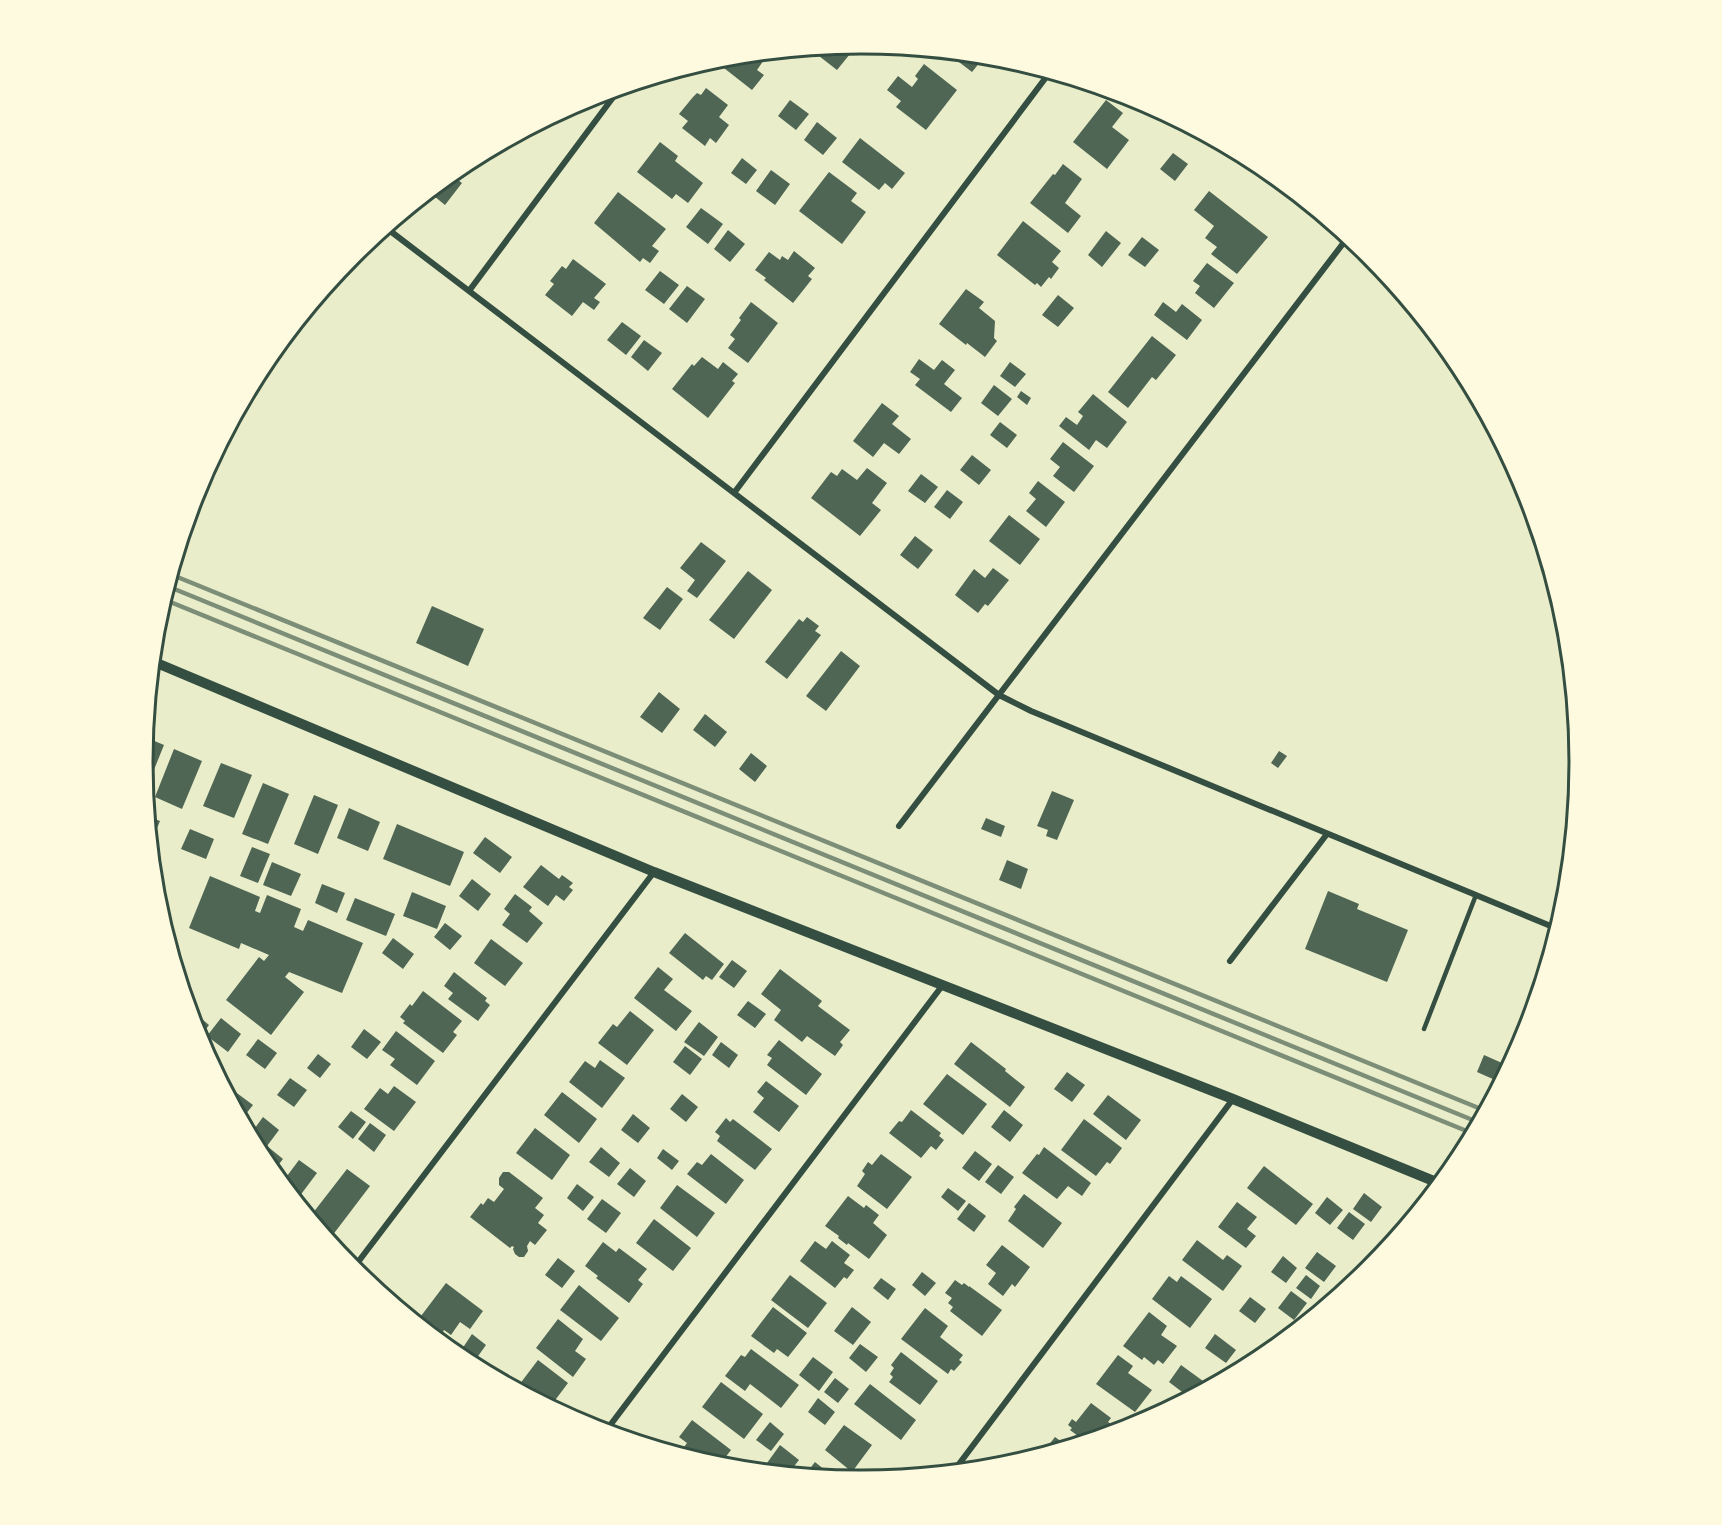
<svg xmlns="http://www.w3.org/2000/svg" width="1722" height="1525" font-family="Helvetica,sans-serif">
<style>
.building{fill:#4f6655}
.lines{fill:none;stroke-linecap:round;stroke-linejoin:round}
.path{stroke:#344e41;stroke-width:4}
.service{stroke:#344e41;stroke-width:4.5}
.minor{stroke:#344e41;stroke-width:6}
.tertiary{stroke:#344e41;stroke-width:10}
.rail{stroke:#7c8e77;stroke-width:4.5}
.rim{fill:none;stroke:#344e41;stroke-width:3}
</style>
<rect width="100%" height="100%" fill="#e9edc9"/>
<path class="building" d="M839,46L850,54L837,70L819,56L825,47Z
M766,53L768,54L757,70L764,75L752,90L715,61L721,57Z
M959,53L974,55L985,56L972,72L955,59Z
M924,64L957,90L926,130L896,107L901,101L887,90L898,76L912,87L918,79L915,76Z
M706,88L728,105L719,117L729,125L716,143L710,138L705,146L682,128L688,121L679,114L693,97L697,93L701,95Z
M790,100L809,114L796,130L778,116Z
M1106,100L1123,113L1112,127L1129,140L1107,169L1073,142Z
M817,122L837,138L823,155L804,140Z
M860,138L905,173L892,189L885,183L879,190L842,162Z
M660,142L678,156L675,161L703,183L688,203L676,194L672,199L637,172Z
M1173,153L1188,164L1175,181L1160,169Z
M742,158L757,170L746,184L731,173Z
M1063,164L1082,179L1065,203L1081,216L1068,233L1030,203L1053,174L1055,175Z
M771,170L790,184L775,205L756,191Z
M829,172L857,193L851,201L866,212L842,244L799,211Z
M450,174L462,183L445,205L429,192Z
M1209,191L1268,237L1237,274L1211,254L1217,247L1205,238L1214,226L1194,210Z
M618,192L666,229L652,246L659,251L650,263L643,258L640,262L594,223Z
M701,208L723,224L708,244L686,227Z
M1023,221L1061,251L1052,262L1059,268L1051,279L1049,277L1041,287L1037,283L1035,285L997,255Z
M728,230L745,244L730,262L714,249Z
M1106,231L1121,243L1102,267L1088,255Z
M1142,237L1159,250L1145,267L1128,255Z
M794,251L815,268L808,276L812,279L793,303L764,280L766,278L755,270L769,252L780,260L782,256L788,260Z
M573,259L606,284L594,298L600,302L594,310L583,302L572,316L545,295L554,284L550,281L562,266L566,269Z
M1207,263L1234,283L1214,308L1195,293L1200,286L1193,281Z
M660,271L679,285L664,304L645,290Z
M687,286L705,299L687,323L669,309Z
M966,289L984,302L979,308L995,321L994,338L997,341L985,357L967,343L966,345L939,324Z
M1058,295L1074,308L1058,327L1042,315Z
M751,302L778,323L748,363L728,348L735,339L730,335L741,320L739,318Z
M1163,302L1176,312L1182,304L1202,320L1187,340L1154,315Z
M622,322L641,336L626,355L607,340Z
M1152,336L1176,355L1156,380L1152,377L1128,408L1108,392Z
M644,340L662,353L648,371L631,357Z
M702,357L718,369L723,362L738,374L732,381L735,383L708,418L672,389L692,364L694,366Z
M919,359L934,370L942,360L955,370L944,384L962,398L951,412L915,385L920,379L910,372Z
M1010,362L1026,374L1015,387L1000,376Z
M994,385L1012,399L998,416L981,403Z
M1021,391L1031,398L1027,405L1017,397Z
M1093,394L1127,422L1107,448L1096,440L1089,450L1059,426L1066,417L1077,425L1083,416L1078,412Z
M882,403L899,416L892,424L911,439L899,454L884,443L873,457L853,441Z
M1000,422L1017,435L1007,448L990,435Z
M1063,442L1094,466L1074,492L1053,476L1060,467L1050,459Z
M972,455L991,470L979,485L960,470Z
M867,468L887,483L872,503L881,510L860,536L811,498L831,472L837,476L842,469L857,480Z
M921,474L938,487L925,503L908,491Z
M1038,481L1065,502L1046,527L1026,511L1036,499L1029,493Z
M947,490L963,502L950,519L934,507Z
M1009,515L1040,539L1020,565L989,541Z
M915,536L933,550L918,569L900,555Z
M701,542L726,561L697,598L687,591L695,580L680,568Z
M993,568L1009,580L988,606L985,604L978,613L955,595L974,569L985,578Z
M748,571L772,590L734,639L709,620Z
M667,587L683,599L660,630L643,618Z
M432,606L484,629L468,666L416,643Z
M807,617L819,626L815,631L821,635L787,679L765,662L799,619L803,622Z
M841,651L860,666L826,711L806,696Z
M659,692L680,709L662,733L640,717Z
M705,714L727,732L715,747L693,730Z
M145,737L164,745L145,792L142,762Z
M174,749L202,761L182,809L155,797Z
M1279,751L1287,756L1278,768L1271,763Z
M751,753L767,766L755,782L739,769Z
M221,763L252,775L234,818L203,806Z
M263,783L289,794L268,844L242,834Z
M1052,791L1074,800L1057,840L1046,836L1048,830L1037,826Z
M314,795L338,805L318,854L294,844Z
M349,808L380,822L368,851L337,838Z
M147,816L160,821L150,845Z
M986,818L1005,826L1001,837L981,829Z
M397,824L464,852L450,886L383,859Z
M190,829L214,839L206,859L181,849Z
M485,837L512,857L500,873L473,853Z
M252,847L270,854L258,883L240,876Z
M1007,860L1028,869L1021,889L999,880Z
M272,862L301,874L291,896L263,885Z
M541,865L559,879L562,875L573,883L569,887L573,890L564,901L556,895L548,906L523,887Z
M210,876L260,897L255,911L260,913L267,895L301,909L294,927L303,931L308,920L363,943L342,993L289,972L285,977L304,992L271,1035L226,1000L259,957L264,961L269,955L241,943L239,949L189,928Z
M472,879L491,894L478,911L459,896Z
M322,884L345,893L337,913L315,903Z
M1328,891L1359,904L1357,909L1408,930L1387,982L1305,949Z
M412,892L446,906L437,929L403,916Z
M515,894L532,907L529,911L543,923L527,943L502,925L510,914L504,909Z
M355,898L395,914L386,936L346,920Z
M445,923L462,936L450,950L434,937Z
M685,933L724,964L712,980L706,976L703,980L669,953Z
M393,938L414,954L403,969L382,953Z
M491,939L523,963L505,986L474,963Z
M732,960L747,971L734,988L719,977Z
M658,967L673,979L664,990L692,1011L676,1031L634,998Z
M780,969L822,1001L818,1006L850,1030L840,1042L843,1045L835,1056L807,1036L802,1042L774,1020L781,1010L761,994Z
M454,972L487,998L485,1001L490,1005L478,1021L448,999L453,993L444,986Z
M423,991L462,1021L453,1032L457,1035L443,1053L403,1023L405,1021L400,1017L410,1004L412,1006Z
M748,1001L766,1014L755,1028L737,1015Z
M191,1010L209,1025L198,1040L189,1012Z
M630,1011L654,1030L627,1065L598,1043L613,1024L617,1027Z
M221,1018L241,1034L228,1052L207,1036Z
M699,1022L718,1037L704,1056L684,1042Z
M364,1029L381,1042L367,1059L351,1047Z
M396,1031L435,1061L417,1085L390,1065L395,1059L382,1050Z
M258,1039L277,1053L265,1069L246,1055Z
M779,1040L822,1074L806,1095L767,1065L772,1058L767,1055Z
M721,1042L738,1055L729,1068L712,1055Z
M971,1042L1006,1069L1005,1071L1025,1087L1010,1107L954,1064Z
M685,1046L702,1059L690,1075L673,1062Z
M318,1054L331,1064L320,1078L307,1068Z
M1484,1055L1502,1063L1495,1080L1477,1072Z
M1509,1056L1514,1058L1500,1084L1498,1083Z
M600,1060L625,1078L602,1108L569,1082L585,1061L595,1068Z
M1067,1072L1085,1085L1072,1102L1054,1089Z
M947,1074L987,1104L963,1135L923,1104Z
M290,1078L307,1090L294,1107L277,1095Z
M766,1081L799,1106L779,1132L753,1112L764,1098L757,1092Z
M394,1086L416,1102L394,1131L364,1109L380,1088L388,1094Z
M230,1088L253,1105L241,1120L226,1093Z
M562,1092L597,1119L579,1143L544,1115Z
M682,1094L698,1107L686,1122L670,1109Z
M1108,1095L1141,1120L1126,1140L1093,1114Z
M911,1110L941,1133L939,1136L944,1140L936,1150L931,1146L921,1158L889,1133L899,1121L902,1122Z
M1004,1110L1023,1125L1010,1142L991,1127Z
M351,1111L366,1122L353,1139L338,1127Z
M633,1114L650,1128L638,1143L621,1130Z
M263,1117L279,1130L267,1146L283,1159L272,1173L263,1162L249,1136Z
M726,1118L730,1122L733,1119L772,1149L755,1170L717,1141L720,1136L715,1132Z
M1084,1119L1122,1148L1110,1164L1107,1162L1096,1176L1061,1150Z
M370,1123L386,1135L374,1152L358,1139Z
M535,1128L570,1155L552,1180L516,1153Z
M601,1147L620,1163L609,1177L589,1162Z
M1044,1147L1091,1183L1082,1196L1068,1186L1057,1199L1022,1173L1037,1154L1039,1155Z
M663,1149L679,1161L672,1170L657,1158Z
M975,1151L992,1164L979,1181L962,1168Z
M711,1154L744,1180L726,1204L687,1174L697,1162L702,1165Z
M881,1154L912,1177L887,1209L857,1186L865,1174L862,1171L868,1162L872,1165Z
M299,1160L317,1173L296,1201L281,1184Z
M998,1165L1014,1177L1001,1194L985,1182Z
M1264,1166L1313,1204L1296,1225L1247,1188Z
M630,1168L646,1181L634,1197L617,1184Z
M347,1169L370,1186L332,1236L309,1218Z
M503,1172H509L543,1198L535,1208L544,1215L538,1223L547,1230L535,1245L530,1241L527,1246L528,1251L524,1257H519L515,1254L513,1249L514,1247L512,1246L510,1248L470,1217L481,1203L483,1205L488,1198L494,1202L504,1189L499,1185V1178Z
M577,1184L594,1197L583,1211L567,1198Z
M677,1185L715,1213L697,1237L660,1208Z
M948,1188L966,1201L958,1211L941,1197Z
M1364,1193L1382,1207L1371,1222L1353,1209Z
M1024,1194L1062,1223L1043,1248L1008,1221L1016,1209L1014,1207Z
M848,1196L864,1208L866,1205L879,1215L873,1223L887,1235L869,1259L848,1243L847,1245L838,1238L839,1236L825,1226Z
M1327,1197L1343,1210L1330,1225L1315,1213Z
M602,1199L621,1213L606,1233L587,1219Z
M1237,1202L1257,1217L1247,1229L1256,1236L1246,1248L1218,1227Z
M969,1203L986,1216L974,1232L957,1219Z
M1349,1212L1365,1224L1353,1240L1337,1228Z
M654,1219L691,1248L673,1271L636,1243Z
M1197,1240L1223,1260L1227,1255L1242,1266L1223,1291L1182,1260Z
M815,1241L826,1249L832,1241L850,1255L844,1263L854,1270L847,1279L844,1277L835,1288L800,1261Z
M603,1242L616,1252L619,1248L647,1269L638,1280L643,1284L629,1303L596,1278L598,1276L585,1266Z
M1002,1245L1030,1267L1015,1287L1012,1284L1003,1296L988,1284L996,1273L986,1265Z
M1317,1252L1336,1266L1324,1282L1305,1268Z
M1283,1256L1297,1268L1286,1283L1271,1272Z
M558,1258L575,1271L562,1288L545,1275Z
M922,1272L936,1283L925,1296L912,1285Z
M790,1275L827,1303L808,1328L771,1300Z
M1306,1275L1320,1286L1311,1299L1296,1288Z
M1169,1276L1177,1282L1181,1276L1212,1299L1190,1328L1152,1299Z
M881,1278L896,1289L888,1300L873,1288Z
M955,1280L962,1285L964,1283L969,1287V1286L1002,1310L982,1336L950,1311L953,1307L948,1303L952,1298L945,1293Z
M446,1283L483,1311L470,1329L460,1322L451,1335L444,1330L443,1332L421,1316Z
M579,1285L619,1318L601,1341L560,1310Z
M1291,1291L1307,1303L1294,1320L1278,1308Z
M1250,1297L1266,1309L1255,1323L1239,1311Z
M773,1307L807,1333L788,1357L777,1349L774,1353L751,1336Z
M852,1307L871,1322L853,1345L834,1331Z
M925,1308L948,1326L940,1337L963,1355L959,1360L962,1362L954,1371L951,1369L948,1374L901,1339Z
M1149,1312L1167,1326L1161,1335L1177,1346L1163,1364L1158,1360L1154,1365L1144,1357L1142,1360L1123,1346Z
M558,1319L583,1339L575,1351L586,1359L573,1377L536,1348Z
M472,1334L486,1345L476,1359L462,1349Z
M1215,1334L1236,1350L1226,1363L1205,1348Z
M860,1344L878,1357L866,1372L849,1358Z
M751,1349L799,1385L781,1408L750,1384L745,1391L725,1376L741,1355L745,1357Z
M901,1352L938,1381L920,1405L889,1382L893,1377L890,1374L894,1368L891,1365Z
M1118,1355L1133,1366L1128,1373L1152,1390L1135,1412L1096,1384Z
M813,1357L833,1372L819,1391L799,1375Z
M538,1360L568,1383L550,1407L516,1389Z
M1181,1365L1203,1381L1190,1398L1169,1382Z
M835,1378L849,1389L838,1403L824,1392Z
M721,1382L763,1414L744,1439L702,1407Z
M870,1384L916,1420L901,1440L854,1404Z
M818,1398L835,1412L825,1425L808,1412Z
M1091,1403L1111,1418L1108,1422L1117,1428L1113,1434L1086,1442L1070,1430L1072,1428L1068,1425L1072,1419L1076,1422Z
M692,1420L731,1450L718,1467L678,1455L687,1443L679,1437Z
M770,1422L784,1434L771,1451L756,1440Z
M844,1425L872,1445L852,1472L825,1450Z
M1055,1437L1069,1447L1040,1456Z
M780,1445L799,1460L788,1474H781L767,1463Z
M815,1462L831,1475L835,1469L846,1477L844,1480L804,1476Z"/>
<g class="lines">
<path class="path" d="M1572,846C1562,822 1570,809 1578,786"/>
<path class="service" d="M1424,1029L1476,895"/>
<path class="minor" d="M385,227L999,695L1031,711L1558,929
M469,291L620,88
M734,493L1050,72
M899,826L1348,237
M1230,961L1327,834
M352,1270L654,872
M605,1432L942,986
M953,1472L1233,1099"/>
<path class="tertiary" d="M152,661L654,872L1233,1099L1441,1184"/>
<path class="rail" d="M170,574L1486,1111
M167,586L1480,1123
M163,599L1474,1134"/>
</g>
<path d="M0 0H1722V1525H0ZM153 762a708 708 0 1 1 1416 0a708 708 0 1 1-1416 0Z" fill="#fefae0" fill-rule="evenodd"/>
<path class="rim" d="M153 762a708 708 0 1 1 1416 0a708 708 0 1 1-1416 0Z"/>
</svg>
